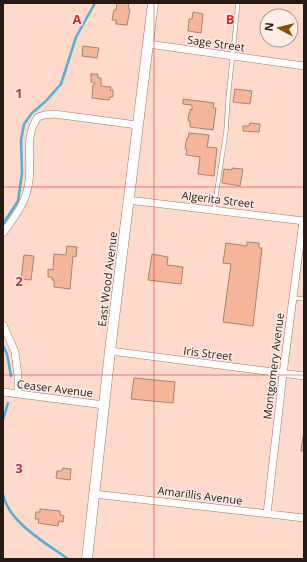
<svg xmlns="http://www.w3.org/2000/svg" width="307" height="562" font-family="'Open Sans',sans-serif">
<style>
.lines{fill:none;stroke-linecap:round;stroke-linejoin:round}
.stream{stroke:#50b0d5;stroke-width:2.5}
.building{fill:#f5b69a;stroke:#a38374}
.service-casing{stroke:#9a796b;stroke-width:4.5}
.minor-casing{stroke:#9a796b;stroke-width:8}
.secondary-casing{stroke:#9a796b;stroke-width:11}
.service{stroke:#fff;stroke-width:3.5}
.minor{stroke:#fff;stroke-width:7}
.secondary{stroke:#fff;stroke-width:10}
.grid{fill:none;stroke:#d62828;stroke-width:1;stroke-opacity:0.55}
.labels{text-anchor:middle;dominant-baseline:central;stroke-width:3;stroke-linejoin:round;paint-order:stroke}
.street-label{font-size:11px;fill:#261913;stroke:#fcede7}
.grid-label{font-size:13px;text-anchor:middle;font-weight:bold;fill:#d62828;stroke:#fcede7;stroke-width:3;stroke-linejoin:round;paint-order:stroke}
</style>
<rect width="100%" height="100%" fill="#ffdacb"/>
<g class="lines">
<path class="stream" d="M3,224L18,201L22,173L21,140L24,124L32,113L45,102L61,84L76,37L95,3
M3,346L7,354L11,376
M3,420L8,403
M3,494C8,522 46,543 68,559"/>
</g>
<path class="building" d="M117,3H129L128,9H130L127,25L116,24V20H112L114,10H116Z
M193,12L203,14L201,33L188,31L189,19H192Z
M83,46L99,48L97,58L82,56Z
M91,74H98V78H101V86L111,87L110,90H113V97H110L109,100L92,98L93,85H94L95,83L91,82Z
M235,89L252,91L250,104L233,102Z
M183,99L214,103L213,108H216L213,130L190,127V121H188L189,113H190V109L192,110V105L183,104Z
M250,123L260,124L259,132L243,131V126H249Z
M189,133L209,135L207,147L217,148L214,176L198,174L200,157L186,155L187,149H185L186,142L187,138H188Z
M232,168L243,169L240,186L222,183L224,169L232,170Z
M247,242L259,243V248H262L253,326L223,322L231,264L223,263L226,243L247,246Z
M67,246L77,247L76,257L73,256L70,289L54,287V280H52V277H48V269L53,270L54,254L66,255Z
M152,254L168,257L167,265L183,267L181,284L148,280Z
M24,255L34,256L31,280L21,279Z
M134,378L175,382L173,403L131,399Z
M303,436H304V451H301Z
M63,468L71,469L70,480L56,478L57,471H62Z
M40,509L60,511V515L64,516L63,522L59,521L58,526L38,523L39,519H35L36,512H40Z"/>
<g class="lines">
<g class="service-casing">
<path id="service" d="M214,209L226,131L228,99L238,3
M293,298L304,299"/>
</g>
<g class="minor-casing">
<path id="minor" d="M148,44L304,66
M128,200L304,221
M3,233C16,215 26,203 29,181C32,159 24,136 38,117L44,115L54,114L137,125
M3,325L15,352L18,376V394
M110,351L304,376
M3,392L104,405
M94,494L304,518
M267,514L283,374L303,221"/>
</g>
<g class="secondary-casing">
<path id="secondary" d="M87,559L110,351L153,3"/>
</g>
<use href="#service" class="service"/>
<use href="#minor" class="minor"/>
<use href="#secondary" class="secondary"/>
</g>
<path class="grid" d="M154,3V559M3,187H304M3,375H304"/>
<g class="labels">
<g class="street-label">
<text transform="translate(216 43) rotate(8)">Sage Street</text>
<text transform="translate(218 199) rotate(7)">Algerita Street</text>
<text transform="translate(107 279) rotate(-83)">East Wood Avenue</text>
<text transform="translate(208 353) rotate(7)">Iris Street</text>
<text transform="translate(273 366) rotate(-83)">Montgomery Avenue</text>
<text transform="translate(55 388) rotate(7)">Ceaser Avenue</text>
<text transform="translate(200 495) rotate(7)">Amarillis Avenue</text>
</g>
</g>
<g class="grid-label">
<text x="77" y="24">A</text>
<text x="230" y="24">B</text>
<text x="19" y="98">1</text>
<text x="19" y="286">2</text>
<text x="19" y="473">3</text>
</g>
<rect width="307" height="562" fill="none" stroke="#261913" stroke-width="8"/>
<g transform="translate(279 28) rotate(277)"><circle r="19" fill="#fcede7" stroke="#a69892"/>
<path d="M0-3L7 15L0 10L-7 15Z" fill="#854e00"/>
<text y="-6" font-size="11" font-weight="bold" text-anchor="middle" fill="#261913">N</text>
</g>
</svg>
